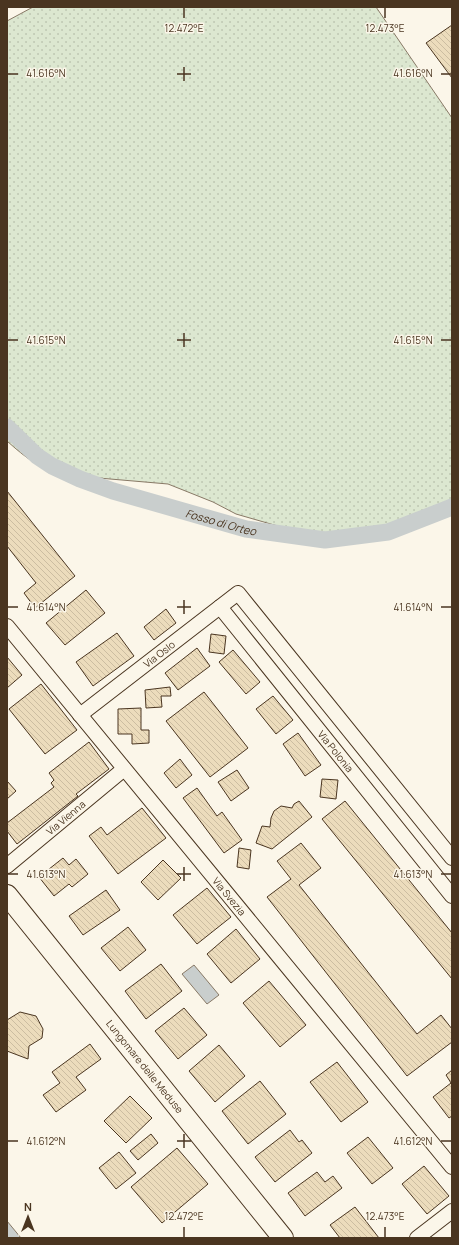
<svg xmlns="http://www.w3.org/2000/svg" width="459" height="1245" font-family="Manrope,sans-serif">
<style>
.grass{fill:url(#grass-dots);stroke:#887966}
.water{fill:#c9cecd;stroke:#887966}
.lines{fill:none;stroke-linecap:round;stroke-linejoin:round}
.canal{stroke:#c9cecd;stroke-width:17}
.building{fill:url(#building-back-hatch);stroke:#4a3520}
.street-casing{stroke:#4a3520;stroke-width:16}
.secondary-casing{stroke:#4a3520;stroke-width:22}
.street{stroke:#fbf6e9;stroke-width:14}
.secondary{stroke:#fbf6e9;stroke-width:20}
.ticks{fill:none;stroke:#4a3520;stroke-width:1.5}
.labels{text-anchor:middle;dominant-baseline:central;stroke-width:3;stroke-linejoin:round;paint-order:stroke}
.street-label{font-size:10px;fill:#4a3520;stroke:#fbf6e9}
.water-label{font-size:11px;font-style:italic;fill:#4a3520;stroke:#fbf6e9}
.ticks-label{font-size:10px;text-anchor:middle;fill:#4a3520;stroke:#fbf6e9;stroke-width:3;stroke-linejoin:round;paint-order:stroke}
</style>
<defs>
<pattern id="grass-dots" width="8" height="8" patternUnits="userSpaceOnUse"><rect width="8" height="8" fill="#dce7d0"/><path d="M2 2h.1M6 6h.1" fill="none" stroke="#bec7b2" stroke-width="1.8" stroke-linecap="round"/></pattern>
<pattern id="building-back-hatch" width="6" height="6" patternUnits="userSpaceOnUse"><rect width="6" height="6" fill="#ecdcbc"/><path d="M-1 5l2 2M0 0l6 6M5-1l2 2" fill="none" stroke="#ccbda1"/></pattern>
</defs>
<rect width="100%" height="100%" fill="#fbf6e9"/>
<path class="grass" d="M33,7H376L452,118V508L429,512L384,528L338,534L295,531L236,514L213,502L168,484L64,475C40,469 26,458 7,441V21Z"/>
<path class="water" d="M194,965L219,995L207,1004L182,974Z
M7,1221L21,1238H7Z"/>
<g class="lines">
<path class="canal" id="s1" d="M7,427L37,456L52,466L80,479L113,491L246,529L325,540L388,532L452,507"/>
</g>
<path class="building" d="M452,25V78L426,43Z
M7,491L75,576L35,608L24,593L36,583L7,546Z
M86,590L105,613L65,645L46,623Z
M166,609L176,623L154,640L144,627Z
M117,633L134,656L93,686L76,662Z
M211,634L226,636L224,654L209,652Z
M197,648L210,666L178,690L165,673Z
M233,650L260,682L246,694L219,662Z
M7,657L22,675L7,688Z
M41,684L77,730L45,754L9,709Z
M170,687L171,696H161L162,707L146,708L145,690Z
M204,692L248,748L210,777L166,721Z
M273,696L293,720L276,734L256,709Z
M141,708V730H149V743L132,744V734H118V709Z
M298,733L321,765L305,776L283,744Z
M89,742L109,769L76,794L78,796L17,844L7,831V823L54,787L51,783L54,780L49,773Z
M180,759L192,775L176,788L164,773Z
M237,770L249,788L231,801L218,782Z
M322,779L338,780L336,799L320,797Z
M7,781L16,791L7,799Z
M197,788L217,816L222,812L242,840L224,853L183,798Z
M299,801L312,817L272,849L256,843L262,826L270,827L271,818L274,811L281,806L292,808L294,804Z
M345,801L452,933V979L322,819Z
M142,808L166,838L118,874L89,836L101,827L107,835Z
M301,843L321,868L299,885L417,1034L441,1015L452,1029V1042L407,1076L267,897L291,879L277,861Z
M239,848L251,850L249,869L237,867Z
M63,858L69,865L76,859L88,874L72,887L69,884L54,896L39,877Z
M163,860L181,878L158,900L141,882Z
M207,888L231,917L197,944L173,915Z
M106,890L120,910L83,935L69,916Z
M128,927L146,950L120,971L101,948Z
M236,929L260,959L231,983L207,954Z
M161,964L182,991L146,1019L125,991Z
M269,981L306,1025L280,1047L243,1003Z
M184,1008L207,1035L178,1059L155,1031Z
M20,1012L36,1016L43,1029L42,1038L29,1046L28,1059L7,1051V1020Z
M90,1044L101,1059L76,1077L86,1090L56,1112L43,1095L60,1083L52,1072Z
M219,1045L245,1076L215,1102L189,1071Z
M337,1062L368,1102L341,1122L310,1082Z
M452,1070V1116L449,1118L433,1097L451,1083L446,1075Z
M260,1081L286,1114L248,1144L222,1111Z
M130,1096L152,1118L126,1143L104,1121Z
M290,1130L299,1142L302,1140L312,1153L275,1182L255,1157Z
M151,1134L158,1143L138,1160L130,1151Z
M368,1137L393,1168L372,1184L347,1153Z
M177,1148L208,1184L162,1223L131,1187Z
M119,1152L136,1173L116,1189L99,1168Z
M424,1166L449,1196L427,1214L402,1184Z
M317,1172L325,1182L333,1176L342,1188L305,1216L288,1193Z
M355,1207L379,1238H340L330,1225Z"/>
<g class="lines">
<g class="street-casing">
<g id="street">
<path id="s2" d="M220,607L452,896"/>
<path id="s3" d="M7,626L452,1167"/>
<path id="s4" d="M80,715L238,593L452,858"/>
<path id="s5" d="M7,866L124,769"/>
<path d="M417,1238L452,1211"/>
</g>
</g>
<g class="secondary-casing">
<g id="secondary">
<path id="s6" d="M7,895L283,1238"/>
</g>
</g>
<use href="#street" class="street"/>
<use href="#secondary" class="secondary"/>
</g>
<path class="ticks" d="M184,8V18M385,8V18M184,67V81M8,74H18M177,74H191M441,74H451M184,333V347M8,340H18M177,340H191M441,340H451M184,600V614M8,607H18M177,607H191M441,607H451M184,867V881M8,874H18M177,874H191M441,874H451M184,1134V1148M8,1141H18M177,1141H191M441,1141H451M184,1227V1237M385,1227V1237"/>
<g class="labels">
<g class="street-label">
<text stroke="none"><textPath href="#s4" startOffset="100">Via Oslo</textPath></text>
<text stroke="none"><textPath href="#s2" startOffset="185">Via Polonia</textPath></text>
<text stroke="none"><textPath href="#s5" startOffset="76">Via Vienna</textPath></text>
<text stroke="none"><textPath href="#s3" startOffset="350">Via Svezia</textPath></text>
<text stroke="none"><textPath href="#s6" startOffset="220">Lungomare delle Meduse</textPath></text>
</g>
<g class="water-label">
<text stroke="none"><textPath href="#s1" startOffset="238">Fosso di Orteo</textPath></text>
</g>
</g>
<g class="ticks-label">
<text x="184" y="32">12.472°E</text>
<text x="385" y="32">12.473°E</text>
<text x="46" y="77">41.616°N</text>
<text x="413" y="77">41.616°N</text>
<text x="46" y="344">41.615°N</text>
<text x="413" y="344">41.615°N</text>
<text x="46" y="611">41.614°N</text>
<text x="413" y="611">41.614°N</text>
<text x="46" y="878">41.613°N</text>
<text x="413" y="878">41.613°N</text>
<text x="46" y="1145">41.612°N</text>
<text x="413" y="1145">41.612°N</text>
<text x="184" y="1220">12.472°E</text>
<text x="385" y="1220">12.473°E</text>
</g>
<rect width="459" height="1245" fill="none" stroke="#4a3520" stroke-width="16"/>
<g transform="translate(28 1217)" stroke="#fbf6e9" stroke-width="3" paint-order="stroke">
<path d="M0-3L7 15L0 10L-7 15Z" fill="#4a3520"/>
<text y="-6" font-size="11" font-weight="bold" text-anchor="middle" fill="#4a3520">N</text>
</g>
</svg>
